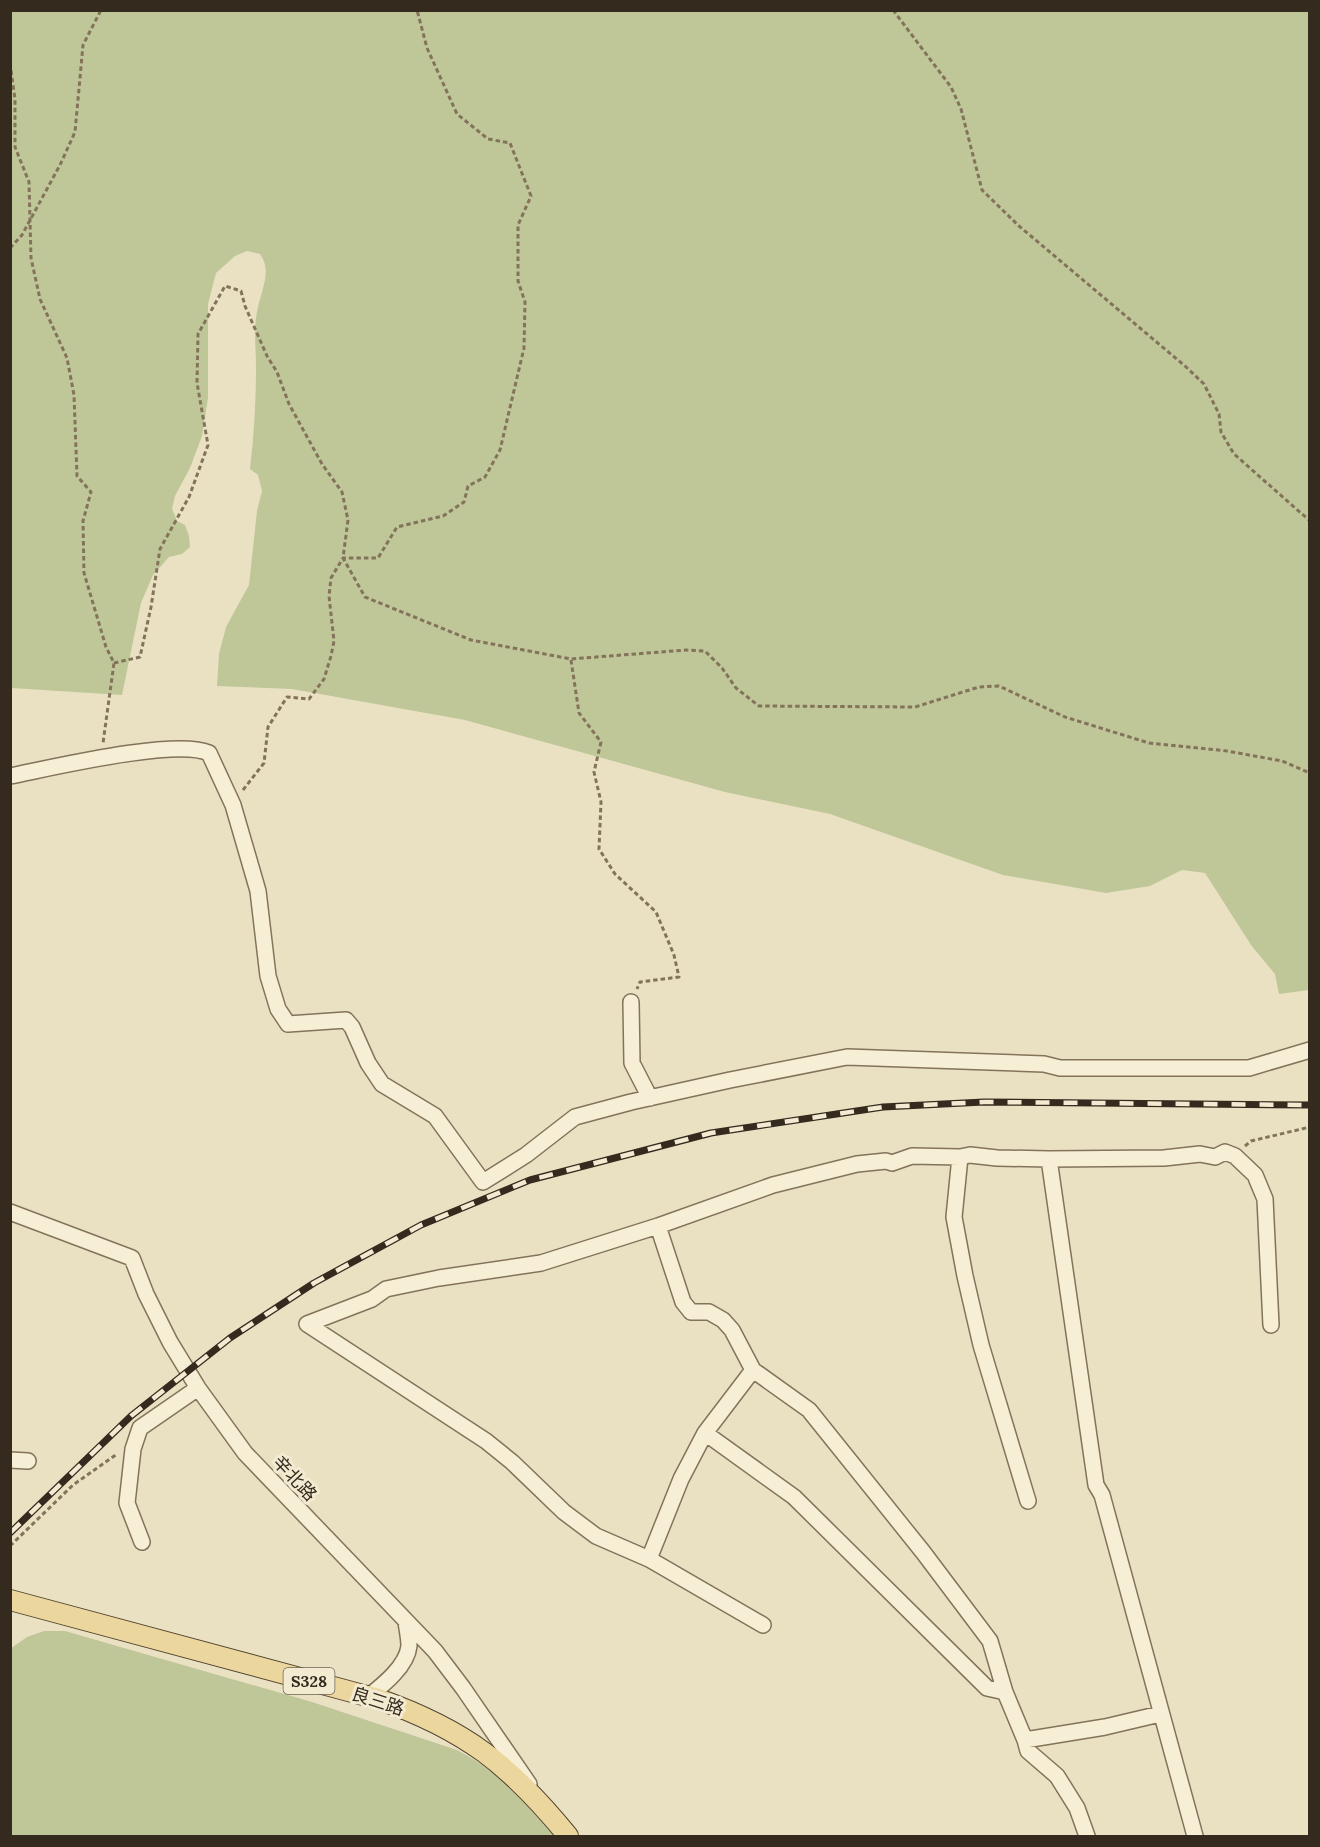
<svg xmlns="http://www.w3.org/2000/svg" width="1320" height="1847" font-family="Lora,'Noto Sans SC',serif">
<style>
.green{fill:#bfc798}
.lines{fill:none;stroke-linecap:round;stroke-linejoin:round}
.minor-casing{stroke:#83735b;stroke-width:18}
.major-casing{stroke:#51412f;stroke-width:22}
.path{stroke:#83735b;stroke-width:3;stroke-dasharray:4.5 3;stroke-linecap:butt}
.minor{stroke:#f6eed5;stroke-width:15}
.major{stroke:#ebd79d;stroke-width:20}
.rail-casing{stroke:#342a1e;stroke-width:7}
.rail{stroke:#f2ebd2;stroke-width:4.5;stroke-dasharray:14;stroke-linecap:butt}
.labels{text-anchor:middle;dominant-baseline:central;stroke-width:6;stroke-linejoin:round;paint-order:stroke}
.shield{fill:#f2ebd2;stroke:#6d6454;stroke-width:1.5}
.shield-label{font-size:16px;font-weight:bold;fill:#342a1e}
.street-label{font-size:18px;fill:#342a1e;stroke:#f2ebd2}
</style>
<rect width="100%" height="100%" fill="#eae1c3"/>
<path class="green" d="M10,11H1309V990L1279,994L1275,974L1251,945L1205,873L1182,870L1150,886L1106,893L1003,875L830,814L725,792L465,720L292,689L217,686L219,654L226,627L249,585L257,511L262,491L258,475L250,469C254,435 256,401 256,367C256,346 253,327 258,307C262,289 272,270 260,254L247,251L235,256L216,273L208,304V398L202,436L190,468L175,496L172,509L177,521L185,525L189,536L190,547L182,554L169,557L153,575L141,603L122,695L11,688Z
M44,1631H65L312,1702L457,1750C501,1773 526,1802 560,1836H11L10,1649L27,1637Z"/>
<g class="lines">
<g class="minor-casing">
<path id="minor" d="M10,776C51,768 176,738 209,753L233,805L258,891L268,976L278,1009L288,1024L346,1020L352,1027L368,1063L382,1084L435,1116L483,1182L526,1155L575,1117L631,1102L730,1080L847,1057L1044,1064L1060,1068H1249L1310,1050
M631,1002L632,1063L650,1098
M960,1157L954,1217L965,1276L981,1345L1028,1501
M1049,1159L1096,1485L1102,1495L1195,1836
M10,1212L132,1258L146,1294L170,1342L198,1388L245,1453L435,1651L463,1688L529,1784
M658,1226L683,1302L691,1312H709L723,1320L732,1330L753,1370L809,1410L923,1552L990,1641L1005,1692L1025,1740L1028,1751L1057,1776L1077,1808L1087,1836
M705,1433L794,1497L987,1688L1005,1692
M10,1460L28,1461
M142,1542L127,1503L133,1449L140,1428L198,1388
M649,1559L681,1479L705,1433L753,1370
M763,1625L649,1559L596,1536L564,1512L512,1462L486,1441L307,1324L372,1299L386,1289L439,1278L541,1263L658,1226L773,1185L857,1164L886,1161L892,1163L912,1156L960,1157L970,1155L997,1158L1049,1159L1164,1158L1200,1154L1215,1157L1225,1152L1235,1156L1255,1175L1265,1199L1271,1325
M368,1697C383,1685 407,1666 409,1646C409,1638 407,1629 406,1622
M1025,1740L1105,1727L1160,1714"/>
</g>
<g class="major-casing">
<path id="major" d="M10,1600L378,1699C466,1730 510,1765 568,1836"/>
</g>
<path class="path" d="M893,10L951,87L961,109L982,190L1019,226L1185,366L1204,384L1219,414L1221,432L1234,454L1310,521
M10,63L15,99V147L29,182L31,258L40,299L67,358L74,395L77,476L91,492L83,521L84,573L106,647L114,663L103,743
M10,248L22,235L60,165L75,132L83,45L101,10
M1309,415H1310
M571,660L579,713L601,742L594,772L601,802L599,849L615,874L656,912L674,955L679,977L640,982L637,989
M114,663L140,657L151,607L160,549L189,497L208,445L197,383L198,334L225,286L241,291L245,306L267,356L277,372L289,404L322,464L342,492L348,520L343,558L365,597L471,640L571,659L686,650L705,651L722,668L736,688L759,706L915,707L979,687L999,686L1065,717L1149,743L1227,751L1282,761L1310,773
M243,790L264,763L268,727L287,697L309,699L324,679L331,656L334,641L329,596L331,578L343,558H378L397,527L443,516L464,502L468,486L485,477L500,450L524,348L525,302L518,281V225L531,196L510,143L488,139L457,114L427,48L417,10
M1245,1146L1251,1141L1310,1127
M10,1546L73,1485L117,1454"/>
<use href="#minor" class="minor"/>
<use href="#major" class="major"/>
<g class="rail-casing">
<path id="rail" d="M10,1533L131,1416L230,1338L314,1283L421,1225L530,1180L711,1133L883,1107L984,1102L1310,1105"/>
</g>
<use href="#rail" class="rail"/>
</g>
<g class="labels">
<rect class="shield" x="283.5" y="1668" width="51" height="26" rx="4.5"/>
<g class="shield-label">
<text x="309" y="1681">S328</text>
</g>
<g class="street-label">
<text transform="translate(295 1478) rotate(47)">辛北路</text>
<text transform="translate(378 1701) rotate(18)">良三路</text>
</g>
</g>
<rect width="1320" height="1847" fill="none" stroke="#342a1e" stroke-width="24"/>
</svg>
